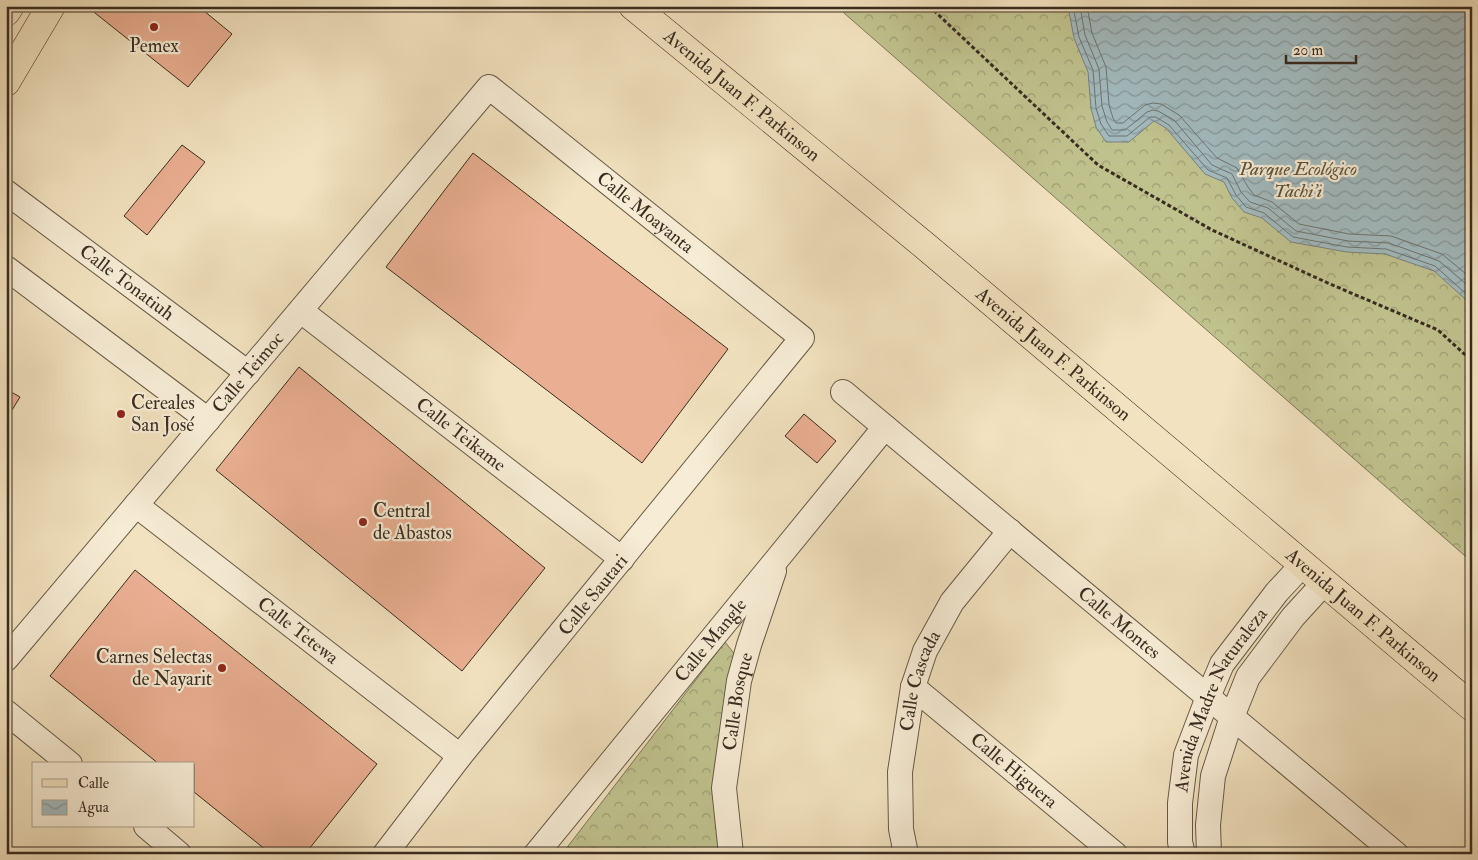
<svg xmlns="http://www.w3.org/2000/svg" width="1478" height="860" font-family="'IM FELL Double Pica',serif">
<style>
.forest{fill:url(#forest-crowns);stroke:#7c7758}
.water{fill:url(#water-waves);stroke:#78817f}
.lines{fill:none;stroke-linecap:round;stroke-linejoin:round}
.shore{stroke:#6e7370;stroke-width:1}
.building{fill:#eaaf92;stroke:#392c21}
.minor-casing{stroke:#675a48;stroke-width:26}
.major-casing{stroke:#392c21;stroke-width:29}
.highway-casing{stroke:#392c21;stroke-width:29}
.path{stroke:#392c21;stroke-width:3;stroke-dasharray:4 2.5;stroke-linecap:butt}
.minor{stroke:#f7ecd5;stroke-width:24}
.major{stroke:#f2e2bf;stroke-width:28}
.highway{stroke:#f2e2bf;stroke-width:28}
.poi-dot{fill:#8f2418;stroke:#f7ecd5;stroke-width:2}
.labels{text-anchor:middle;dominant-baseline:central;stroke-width:4.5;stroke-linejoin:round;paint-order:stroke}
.poi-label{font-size:19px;fill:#392c21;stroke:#f7ecd5;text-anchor:start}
.street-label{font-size:19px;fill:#392c21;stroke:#f7ecd5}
.park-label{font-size:19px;font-style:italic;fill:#5b523c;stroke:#f7ecd5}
</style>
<defs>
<pattern id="forest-crowns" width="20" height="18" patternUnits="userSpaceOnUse" patternTransform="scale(1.25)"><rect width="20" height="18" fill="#c0c28e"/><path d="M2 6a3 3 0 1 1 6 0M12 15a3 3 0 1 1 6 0" fill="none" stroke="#9d9e74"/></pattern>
<pattern id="water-waves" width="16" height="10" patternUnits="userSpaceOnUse" patternTransform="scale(1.25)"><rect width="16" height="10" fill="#a2babe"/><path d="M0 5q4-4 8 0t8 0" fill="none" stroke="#85979a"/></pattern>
</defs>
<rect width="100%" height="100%" fill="#f2e2bf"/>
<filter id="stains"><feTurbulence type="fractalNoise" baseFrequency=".004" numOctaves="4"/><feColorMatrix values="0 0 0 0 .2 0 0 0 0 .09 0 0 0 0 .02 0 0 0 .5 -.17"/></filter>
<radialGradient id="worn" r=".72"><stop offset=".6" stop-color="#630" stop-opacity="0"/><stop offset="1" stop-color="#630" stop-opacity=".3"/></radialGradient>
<path class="forest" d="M836,6H1472V562Z
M725,642L739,660L725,854H562Z"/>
<path class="water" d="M1068,6H1472V306L1463,297L1434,271L1385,254L1347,252L1291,242L1262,218L1244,212L1232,198L1224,182L1205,174L1166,128L1154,121L1129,142H1106L1096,127L1091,108L1088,72L1074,38Z"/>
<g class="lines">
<path class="shore" d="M1073,6L1079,37L1093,70L1096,108L1101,124L1109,136H1127L1150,117H1156L1169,125L1208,170L1227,178L1236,195L1246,207L1264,213L1293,237L1347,247L1386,249L1435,266L1472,299
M1080,6L1085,35L1099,69L1102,106L1107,122L1112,130H1125L1147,112L1153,110L1158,111L1174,120L1212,165L1232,174L1241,192L1250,202L1268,208L1296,231L1348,241L1389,243L1439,261L1472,289
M1087,6L1092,33L1106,67L1109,105L1113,118L1116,123H1123L1145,105L1153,103L1161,104L1179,115L1217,158L1237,168L1248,187L1254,195L1272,202L1299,224L1349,234L1391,236L1442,254L1472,279"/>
</g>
<path class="building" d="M92,6H198L232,34L188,87L90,9Z
M182,145L205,162L147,235L124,216Z
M473,153L728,349L642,463L386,267Z
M299,367L545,568L462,671L216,470Z
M6,389L20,397L6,420Z
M804,414L836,441L817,463L785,436Z
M135,570L377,764L305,854H271L194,792V764H159L50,676Z"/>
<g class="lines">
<g class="minor-casing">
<g id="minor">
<path id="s1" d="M6,192L248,373"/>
<path d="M6,268L208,420"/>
<path id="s2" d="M301,311L622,559"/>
<path id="s3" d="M843,392L1396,854"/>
<path id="s4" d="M136,505L460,756"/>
<path id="s5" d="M6,659L489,87L802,338L460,756L385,854"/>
<path id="s6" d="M913,687L1115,854"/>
<path d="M6,712L70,764"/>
<path d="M146,826L179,854"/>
<path id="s7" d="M536,854L885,427"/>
<path id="s8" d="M731,854L724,788L739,681L749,645L774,571"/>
<path id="s9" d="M906,854L901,829L900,772L913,687L925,651L952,602L1010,531"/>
<path id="s10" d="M1183,854L1180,842V803L1186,755L1208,697L1222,664L1277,592L1303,564"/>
<path d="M1209,854L1208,825L1213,776L1232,717L1248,677L1293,617L1324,583"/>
</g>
</g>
<g class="major-casing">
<g id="major">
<path id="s11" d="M633,6L924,245L1472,707"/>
<path d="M6,82L51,6"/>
</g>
</g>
<g class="highway-casing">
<path id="highway" d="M6,12L10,6"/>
</g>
<path class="path" d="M929,6L1098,165L1212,230L1330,284L1438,330L1472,361"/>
<use href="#minor" class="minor"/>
<use href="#major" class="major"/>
<use href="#highway" class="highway"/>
</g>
<g class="poi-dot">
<circle cx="154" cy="27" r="5"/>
<circle cx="121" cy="414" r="5"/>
<circle cx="363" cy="522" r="5"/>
<circle cx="222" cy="668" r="5"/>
</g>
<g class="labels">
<g class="poi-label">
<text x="154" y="46" text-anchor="middle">Pemex</text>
<text x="131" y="403">Cereales<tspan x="131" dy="22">San José</tspan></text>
<text x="373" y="511">Central<tspan x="373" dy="22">de Abastos</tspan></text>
<text x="212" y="657" text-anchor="end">Carnes Selectas<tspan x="212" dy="22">de Nayarit</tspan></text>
</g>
<g class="street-label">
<text stroke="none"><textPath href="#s11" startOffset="141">Avenida Juan F. Parkinson</textPath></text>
<text stroke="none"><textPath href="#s5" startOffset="949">Calle Moayanta</textPath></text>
<text stroke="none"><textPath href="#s1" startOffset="151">Calle Tonatiuh</textPath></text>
<text stroke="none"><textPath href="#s11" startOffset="546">Avenida Juan F. Parkinson</textPath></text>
<text stroke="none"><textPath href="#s5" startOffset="375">Calle Teimoc</textPath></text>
<text stroke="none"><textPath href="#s2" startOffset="202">Calle Teikame</textPath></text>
<text transform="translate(593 595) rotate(-51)">Calle Sautari</text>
<text stroke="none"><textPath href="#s11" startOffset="951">Avenida Juan F. Parkinson</textPath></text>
<text stroke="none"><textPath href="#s3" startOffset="360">Calle Montes</textPath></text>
<text stroke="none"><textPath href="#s4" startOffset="205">Calle Tetewa</textPath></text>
<text stroke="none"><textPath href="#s7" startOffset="276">Calle Mangle</textPath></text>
<text stroke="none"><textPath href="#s9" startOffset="176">Calle Cascada</textPath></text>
<text stroke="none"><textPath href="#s8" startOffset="154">Calle Bosque</textPath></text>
<text stroke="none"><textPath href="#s10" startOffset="164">Avenida Madre Naturaleza</textPath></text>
<text stroke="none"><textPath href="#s6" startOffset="131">Calle Higuera</textPath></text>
</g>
<g class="park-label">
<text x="1298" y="169">Parque Ecológico<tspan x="1298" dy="22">Tachi'i</tspan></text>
</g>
</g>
<rect width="1478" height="860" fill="none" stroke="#f2e2bf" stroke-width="25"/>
<rect x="8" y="8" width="1463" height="845" fill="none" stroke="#392c21" stroke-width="2.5"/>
<rect x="12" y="12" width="1453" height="835" fill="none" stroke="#392c21"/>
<rect x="32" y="762" width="162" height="65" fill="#f7ecd5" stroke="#ab9f8d"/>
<rect x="42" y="779" width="25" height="8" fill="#f2e2bf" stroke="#ab9f8d"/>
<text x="78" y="788" font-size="15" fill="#392c21">Calle</text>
<rect x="42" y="800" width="25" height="15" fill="url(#water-waves)" stroke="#ab9f8d"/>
<text x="78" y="812" font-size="15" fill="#392c21">Agua</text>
<path d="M1286 55v8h70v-8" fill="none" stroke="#392c21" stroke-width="2.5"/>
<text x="1293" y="55" font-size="15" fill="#392c21" stroke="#f7ecd5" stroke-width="4" paint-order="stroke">20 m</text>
<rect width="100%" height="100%" filter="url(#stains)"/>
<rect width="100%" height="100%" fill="url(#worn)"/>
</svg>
